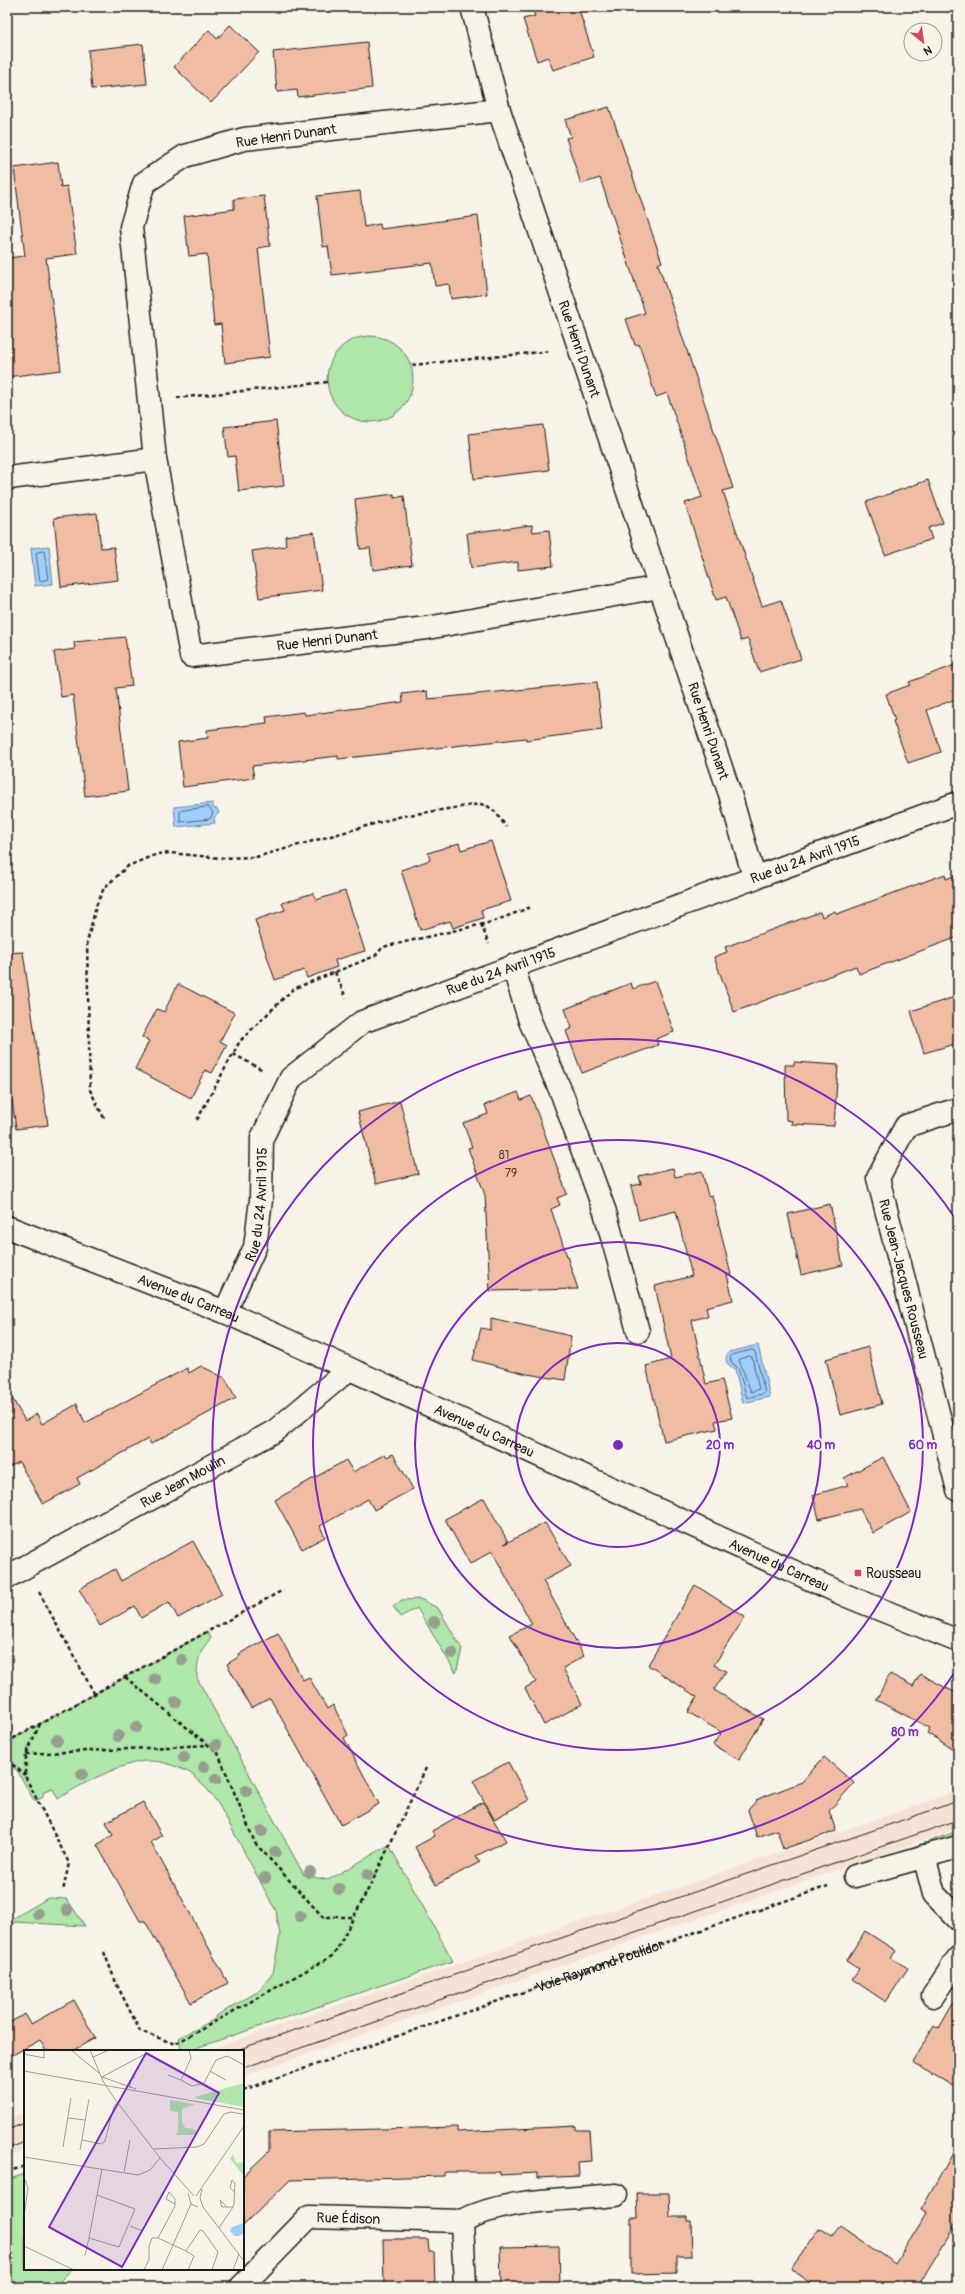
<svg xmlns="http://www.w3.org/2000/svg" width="965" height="2294" font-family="Pangolin,sans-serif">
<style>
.built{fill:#f5e2d4}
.green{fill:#afe6a9;stroke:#668162}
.water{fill:#a0cefb;stroke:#6b87a2}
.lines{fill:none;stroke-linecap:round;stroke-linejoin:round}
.shore{stroke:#516375;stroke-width:1}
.building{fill:#f1bca4;stroke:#1c1c1c}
.minor-casing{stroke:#1c1c1c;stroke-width:25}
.path{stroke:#1c1c1c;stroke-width:2.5;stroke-dasharray:4 3;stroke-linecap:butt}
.minor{stroke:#f7f3e8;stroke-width:22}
.tram{stroke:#1c1c1c;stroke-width:1}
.tree{fill:#979e8f}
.ring{fill:none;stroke:#7b2cbf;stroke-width:2}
.poi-dot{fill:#d1495b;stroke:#f7f3e8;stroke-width:1.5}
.labels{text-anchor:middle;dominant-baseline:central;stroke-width:4;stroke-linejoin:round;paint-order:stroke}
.number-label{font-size:12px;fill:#51443e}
.street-label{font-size:14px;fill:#1c1c1c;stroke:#f7f3e8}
.poi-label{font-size:14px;fill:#1c1c1c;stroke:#f7f3e8;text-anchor:start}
.inset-road{fill:none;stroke:#9f9d96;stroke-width:1}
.view{fill:#7b2cbf;fill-opacity:0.15;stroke:#7b2cbf;stroke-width:2}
.inset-edge{fill:none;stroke:#1c1c1c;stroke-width:2}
.centre{fill:#7b2cbf;stroke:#f7f3e8;stroke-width:2}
.ring-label{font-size:12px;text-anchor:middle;font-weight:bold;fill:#7b2cbf;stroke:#f7f3e8;stroke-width:4;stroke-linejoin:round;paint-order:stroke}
</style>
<rect width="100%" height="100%" fill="#f7f3e8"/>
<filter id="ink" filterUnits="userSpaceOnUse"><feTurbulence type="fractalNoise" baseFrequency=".025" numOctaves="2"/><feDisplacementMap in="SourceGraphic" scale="8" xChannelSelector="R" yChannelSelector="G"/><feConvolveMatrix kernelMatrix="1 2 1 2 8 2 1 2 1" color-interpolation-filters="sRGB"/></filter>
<g filter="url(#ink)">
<path class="built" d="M958,1791V1828L243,2076V2051H205Z
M25,2113V2151L7,2158V2119Z"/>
<path class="green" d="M327 379a43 43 0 1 1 86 0a43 43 0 1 1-86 0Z
M420,1599L438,1608L462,1649L456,1673L417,1608L400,1617L393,1606L402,1600Z
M207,1632L211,1638C199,1651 197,1661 197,1678L304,1875L328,1880L389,1845L453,1961L187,2051H181L179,2038L217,2018L216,2016L259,1991L273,1973L280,1935L276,1911L219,1805L207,1789L195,1778L194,1775C180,1768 164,1760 147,1761C125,1761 77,1786 58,1799L53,1789L44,1792L42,1798L34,1801L18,1772L7,1761V1742Z
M958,1831V1840L905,1854L904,1850Z
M48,1898L67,1899L85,1926L14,1922L7,1935V1922Z
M25,2174V2269H72L54,2287H7V2180Z"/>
<path class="water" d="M49,546L53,584L35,586L31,548Z
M213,803V808L217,809L219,813L214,818L215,823L176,827L174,807Z
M758,1345L770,1397L743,1403L735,1369C727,1366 723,1359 729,1352Z"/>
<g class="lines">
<path class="shore" d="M44,551L48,579L40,581L36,553Z
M208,807L213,813L210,819L180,822V811Z
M753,1350L755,1352L765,1393L747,1398L738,1368L732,1363L730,1358L732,1355Z
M749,1356L752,1357L759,1389L751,1392L739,1360Z"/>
</g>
<path class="building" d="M532,7H578L594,57L553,70L548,57L537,61L523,19L535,16Z
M230,25L259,52L211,103L174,67L209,30L217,39Z
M367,42L372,88L298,97L297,90L277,92L273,52Z
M143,44L147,84L92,89L88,50Z
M609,107L662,262L658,264L733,488L723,491L762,606L781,600L801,659L759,672L748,639L741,641L726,597L716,600L685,503L702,497L667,393L656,397L639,344L635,345L626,319L645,313L600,178L581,184L566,138L571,137L565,120Z
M58,162L61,187L67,186L77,254L46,258L61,370L7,377V258L25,256L14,168Z
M360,191L364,227L380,224L381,229L478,216L487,294L451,299L449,284L435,286L432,263L332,275L328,246L323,247L317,196Z
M264,196L270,246L258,248L270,357L225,363L221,324L214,325L207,254L189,256L184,216L234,209V199Z
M276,421L284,486L239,491L235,456L228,457L224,427Z
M543,425L549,470L474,479L469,434Z
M928,480L943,523L928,528L932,539L885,555L866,502Z
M394,494V498L404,496L412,565L373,570L370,548L360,549L355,499Z
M97,513L101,548L114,547L118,580L61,587L54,518Z
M532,525L533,532L549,530L553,566L518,570V562L471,568L467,533Z
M314,532L322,590L259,598L252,551L286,546L285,536Z
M125,637L132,686L116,688L128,791L85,796L73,695L61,697L54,652L75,649L74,642Z
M958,664V698L927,710L941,752L908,763L893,721L895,720L886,694L910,685L909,682Z
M597,682L602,730L526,740V738L338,759V756L252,766L254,778L183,787L178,742L208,738L207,730L267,723L266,717L304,712L305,715L403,702L402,694L427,691L428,699Z
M491,841L511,901L481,910L483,918L453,928L450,921L420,930L401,870L430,860L428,853L459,843L461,850Z
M945,874L946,879L958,874V937L859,974L856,966L734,1012L714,957L727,952L725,947L820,912L822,917L835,911L837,914Z
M345,891L365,951L335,960L337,967L307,978L304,970L275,980L255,920L285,910L282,903L313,893L316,900Z
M23,952L48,1125L16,1129L12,1100H7V953Z
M655,981L674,1032L656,1039L658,1045L582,1073L566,1031L572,1028L565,1009L631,983L633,989Z
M178,984L235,1013L220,1041L227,1045L212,1073L205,1070L191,1098L135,1069L149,1041L142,1037L157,1009L164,1012Z
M958,996V1043L924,1053L911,1011Z
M794,1062L838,1065L834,1126L791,1124L792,1121L786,1120L785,1065H794Z
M518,1092L521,1100L531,1096L567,1194L557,1198L560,1205L551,1209L578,1289L490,1291L485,1195L468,1148L472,1147L463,1123L488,1114L485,1105Z
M400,1101L418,1174L376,1184L358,1112Z
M673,1168L675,1177L702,1171L708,1196L712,1195L731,1275H727L733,1300L706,1307L708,1316L692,1320L706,1384L722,1380L732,1418L715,1421L717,1429L664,1441L646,1366L671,1359L655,1286L692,1276L676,1211L639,1220L631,1186L641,1184L639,1176Z
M830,1204L843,1265L801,1275L788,1214Z
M491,1318L571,1336L565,1380L527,1374L473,1360L481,1328L491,1330Z
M868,1347L882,1404L840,1415L826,1359Z
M201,1366L225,1378L236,1398L151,1444L148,1439L77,1478L80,1484L43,1504L19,1462L7,1468V1389L25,1421L37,1414L42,1424L77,1404L85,1423L187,1368L189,1373Z
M385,1454L387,1457L393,1454L413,1489L374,1510L368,1499L320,1526L325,1537L302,1549L275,1500L346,1460L353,1472Z
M883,1457L911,1512L873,1533L860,1509L819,1519L813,1495L848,1485L844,1478Z
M484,1498L508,1542L504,1544L545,1523L571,1566L543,1581L584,1656L563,1668L582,1704L544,1725L525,1688L536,1682L510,1635L532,1624L492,1551L470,1564L445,1519Z
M193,1541L222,1594L178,1618L169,1602L141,1618L135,1606L100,1626L79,1589L115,1569L121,1581Z
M695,1585L745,1617L714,1665L726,1671L714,1690L763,1719L739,1760L713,1745L721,1732L688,1712L697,1697L648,1665Z
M278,1633L303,1680L309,1677L327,1709L333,1705L348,1735L344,1738L379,1804L341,1825L270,1698L251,1708L227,1664L240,1656L239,1654Z
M890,1674L913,1686L920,1674L954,1692L958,1686V1752L927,1733L930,1728L876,1700Z
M824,1757L854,1783L829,1811L836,1831L783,1849L777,1830L757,1837L748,1810L758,1799L802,1782Z
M508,1762L529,1800L494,1819L473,1781Z
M143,1802L162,1836L151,1842L228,1983L191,2003L145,1921H140L97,1845L113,1835L106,1822Z
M483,1802L506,1841L476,1856L480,1862L436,1885L415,1847L435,1836L432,1831Z
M865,1931L896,1951L891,1958L908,1968L886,2002L852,1979L859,1969L846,1961Z
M958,1995V2089L912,2062L934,2025L939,2028Z
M74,2000L95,2038L72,2051H46L40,2040L7,2058V2024L25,2014L31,2024Z
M576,2126V2130H589L591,2161L578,2162L579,2176L537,2178V2173L500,2175V2172H444V2176L290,2180L243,2226V2176L269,2151V2132L457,2127V2132Z
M958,2144V2220L921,2281L930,2287H817L791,2269L820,2228L832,2236L840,2226L895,2264L927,2213L921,2210Z
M637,2193H669L670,2217H687V2221H691L692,2256H677V2273L631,2274V2218H638Z
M383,2239H428L429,2252H434L435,2287H384Z
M559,2246L560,2287H501L500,2247Z"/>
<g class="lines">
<g class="minor-casing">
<g id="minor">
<path d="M472,7L499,110"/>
<path d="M9,478L155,459"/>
<path id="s2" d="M660,587L499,110L244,139L185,156L144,183L131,227L155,459L191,656L427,628L660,587L730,794L754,877"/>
<path d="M513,966L530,1021L562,1094L605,1212L638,1331"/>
<path id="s3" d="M958,1109L906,1126L878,1178L958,1490"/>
<path id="s4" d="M7,1227L225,1312L847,1596L958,1641"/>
<path id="s5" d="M225,1312L255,1247L261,1200L262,1138L291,1078L362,1022L958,803"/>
<path id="s6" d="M7,1577L275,1431L348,1370"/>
<path d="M924,1856L934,1894L958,1919"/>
<path d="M855,1876L958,1847"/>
<path d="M933,1996L958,1958"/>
<path d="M462,2221C506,2198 567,2200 616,2195"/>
<path id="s7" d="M241,2287L309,2217L462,2221L465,2287"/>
</g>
</g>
<g class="path">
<path d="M412,365L551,351"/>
<path d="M177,398L327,382"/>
<path d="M481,924L489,944"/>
<path d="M335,972L346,998"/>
<path d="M233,1054L263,1070"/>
<path d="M104,1118L90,1090L87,943L96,906L104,888L128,866L157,854L170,853L221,858L256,857L402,816L480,804C494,806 499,817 506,827"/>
<path d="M197,1120L240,1041L293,989L375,956L383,947L492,922L531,907"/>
<path d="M39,1592L94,1693"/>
<path d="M125,1677L218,1753L255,1843L323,1917H353"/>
<path d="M40,1724L26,1754L25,1776L69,1863L63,1891"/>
<path d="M7,1742L283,1590"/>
<path d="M26,1754L208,1745"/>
<path d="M7,1760L25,1775"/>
<path d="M104,1952L116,1983L140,2031L175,2044L334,1955L374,1878L426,1768"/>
<path id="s1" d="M243,2090L828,1886"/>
<path d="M7,2172L25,2166"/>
</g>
<use href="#minor" class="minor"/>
<path class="tram" d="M234,2051L958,1801
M243,2068L958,1820
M7,2130L25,2123
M7,2149L25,2142"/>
</g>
<g class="tree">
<circle cx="434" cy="1622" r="6"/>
<circle cx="452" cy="1653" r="6"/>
<circle cx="182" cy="1660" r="6"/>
<circle cx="155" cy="1679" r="6"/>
<circle cx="176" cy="1702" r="6"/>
<circle cx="136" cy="1727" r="6"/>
<circle cx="118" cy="1736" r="6"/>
<circle cx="57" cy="1740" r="6"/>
<circle cx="216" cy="1745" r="6"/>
<circle cx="184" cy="1757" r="6"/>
<circle cx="204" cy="1767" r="6"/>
<circle cx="82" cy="1774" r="6"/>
<circle cx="216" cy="1779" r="6"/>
<circle cx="246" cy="1791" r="6"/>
<circle cx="262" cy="1831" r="6"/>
<circle cx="275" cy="1852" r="6"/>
<circle cx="310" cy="1872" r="6"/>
<circle cx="368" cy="1875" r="6"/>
<circle cx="265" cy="1878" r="6"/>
<circle cx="339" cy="1889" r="6"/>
<circle cx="67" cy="1910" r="6"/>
<circle cx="38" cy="1914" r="6"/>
<circle cx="300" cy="1916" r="6"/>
</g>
</g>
<g class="ring">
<circle cx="618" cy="1445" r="102"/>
<circle cx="618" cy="1445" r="203"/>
<circle cx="618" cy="1445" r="305"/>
<path d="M957 1669A406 406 0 1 1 957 1221"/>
</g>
<rect class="poi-dot" x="854" y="1569" width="8" height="8" rx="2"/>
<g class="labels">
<g class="number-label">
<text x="504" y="1155">81</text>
<text x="511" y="1173">79</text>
</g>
<g class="street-label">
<text transform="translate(286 136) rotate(-8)">Rue Henri Dunant</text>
<text transform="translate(579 349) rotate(71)">Rue Henri Dunant</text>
<text stroke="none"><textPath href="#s2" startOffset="1487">Rue Henri Dunant</textPath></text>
<text stroke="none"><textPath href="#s2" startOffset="1976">Rue Henri Dunant</textPath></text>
<text stroke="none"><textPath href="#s5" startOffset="810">Rue du 24 Avril 1915</textPath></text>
<text stroke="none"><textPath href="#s5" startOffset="486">Rue du 24 Avril 1915</textPath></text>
<text stroke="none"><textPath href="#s5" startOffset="114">Rue du 24 Avril 1915</textPath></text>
<text stroke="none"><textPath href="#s3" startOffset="218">Rue Jean-Jacques Rousseau</textPath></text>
<text stroke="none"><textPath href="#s4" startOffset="195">Avenue du Carreau</textPath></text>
<text stroke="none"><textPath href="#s4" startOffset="519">Avenue du Carreau</textPath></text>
<text stroke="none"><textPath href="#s6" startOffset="200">Rue Jean Moulin</textPath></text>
<text stroke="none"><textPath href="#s4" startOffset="843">Avenue du Carreau</textPath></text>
<text stroke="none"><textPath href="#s1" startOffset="378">Voie Raymond Poulidor</textPath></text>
<text stroke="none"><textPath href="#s7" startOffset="137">Rue Édison</textPath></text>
</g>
<g class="poi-label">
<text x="866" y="1573">Rousseau</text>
</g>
</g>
<g transform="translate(24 2050)">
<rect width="220" height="220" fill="#f7f3e8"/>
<path d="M220,33V57L171,48V47ZM146,50L171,54L158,59V71L161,78L171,79L173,85H151L154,82V62L146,61ZM209,104L212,113L220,112V126L206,109Z" fill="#afe6a9"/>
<path d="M220,173V183L215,186H210L206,181L208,177Z" fill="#a0cefb"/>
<path class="inset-road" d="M47,0L75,23M66,0L79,31L90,48L136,108L170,146M165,0L167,8L157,30L168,36L180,33L192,10L203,6L220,15M0,4L20,8V0M69,7L85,0M0,21L220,60M186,21L202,30M144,25L157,30M78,27L121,4M78,27L112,39M106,38V30L111,27M44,68L61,70M58,90L77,94L81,91L90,56L94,52M39,97L47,48M130,99L173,97L180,94L200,64L207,62L218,64M56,100L65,49M0,107L114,125L126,120L136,108M100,122L106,90M0,127L4,138L0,166M178,139L176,148L179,157L220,211M164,143L167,154L174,157M73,145L65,188L95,197L111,159L73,145L78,119M172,146L220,76M203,157L196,150L198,157H209M106,176L118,181M195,178L209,157L210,154L211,133L208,130L206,138L211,142M134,188L151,156V149L145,142L142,149L151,154M0,196L50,220M162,201L170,206L164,220M61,205L65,188M120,220L125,209V196L128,188H134L162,201L176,180L179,181L194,202L188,220M138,220L167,154M209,220L215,204"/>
<path class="view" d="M122,3L195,43L98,217L25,177Z"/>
<rect width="220" height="220" class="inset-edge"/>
</g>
<circle cx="618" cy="1445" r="6" class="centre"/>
<g class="ring-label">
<text x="720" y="1449">20 m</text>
<text x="821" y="1449">40 m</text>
<text x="923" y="1449">60 m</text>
<text x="905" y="1736">80 m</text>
</g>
<rect width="965" height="2294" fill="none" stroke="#f7f3e8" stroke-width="24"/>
<rect x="12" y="12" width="941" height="2270" fill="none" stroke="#1c1c1c" stroke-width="1.5" filter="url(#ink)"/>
<g transform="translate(923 42) rotate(151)"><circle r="19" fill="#f7f3e8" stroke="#9f9d96"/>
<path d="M0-3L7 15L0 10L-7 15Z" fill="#d1495b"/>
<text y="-6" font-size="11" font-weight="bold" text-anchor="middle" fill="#1c1c1c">N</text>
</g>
</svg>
